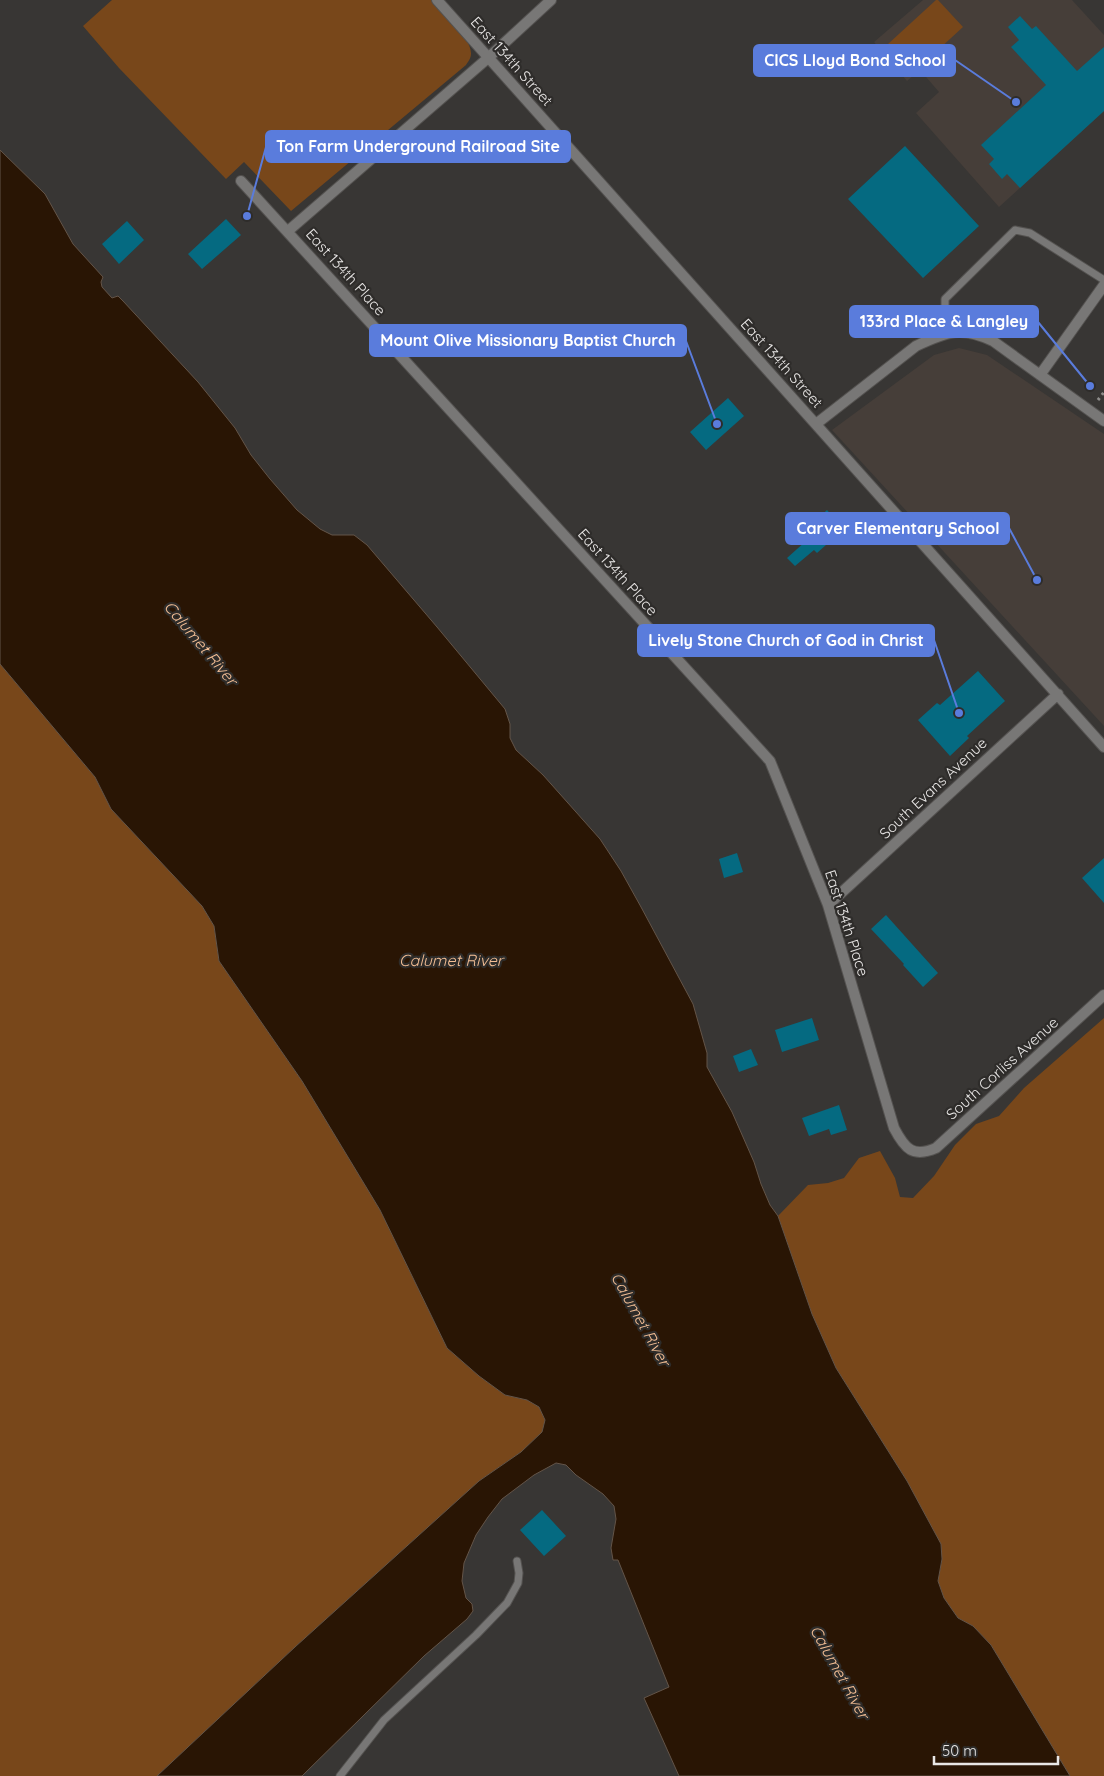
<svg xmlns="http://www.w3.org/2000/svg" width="1104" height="1776" font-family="Quicksand,sans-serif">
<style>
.built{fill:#463e39}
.green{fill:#78471a}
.water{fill:#291504;stroke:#635448}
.building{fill:#056a81}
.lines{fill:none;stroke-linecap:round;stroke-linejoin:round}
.service-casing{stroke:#545250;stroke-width:9}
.minor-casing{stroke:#545250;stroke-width:12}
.path{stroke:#8f8d8b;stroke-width:3;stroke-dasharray:2.5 4;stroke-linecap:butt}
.service{stroke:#787776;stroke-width:7}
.minor{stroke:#787776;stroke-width:10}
.labels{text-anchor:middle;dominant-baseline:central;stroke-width:4.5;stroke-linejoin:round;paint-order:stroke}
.street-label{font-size:15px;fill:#e9e7e6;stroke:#2e2c2a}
.water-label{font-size:16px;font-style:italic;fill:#f3be94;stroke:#2e2c2a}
.leader{fill:none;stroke:#5a7cdc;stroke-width:2}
.callout-dot{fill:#5a7cdc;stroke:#2e2c2a;stroke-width:2}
.callout{fill:#5a7cdc;stroke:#5a7cdc;stroke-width:2}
.callout-label{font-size:16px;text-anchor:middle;font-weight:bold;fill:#fff}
</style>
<rect width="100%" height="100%" fill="#383634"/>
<path class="built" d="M923,0H1072L1104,35V111L999,207L916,113L939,92L920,70L907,81L874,42Z
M959,348L987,355L1104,434V726L832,430L934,355Z"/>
<path class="green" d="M112,0H432C443,12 472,38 471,54C471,58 468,62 466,65L291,211L244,162L226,179L119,68L83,26Z
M936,0H938L963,27L914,72L888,44Z
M0,664L95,777L111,809L202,906L214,926L219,961L302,1081L380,1210L447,1348L479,1376L505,1395L527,1400L539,1407L545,1420L542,1432L521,1452L479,1481L295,1647L157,1776H0Z
M1104,1018V1776H1070L991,1645L973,1626L958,1618L944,1598L938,1581L942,1559L907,1481L836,1368L812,1314L778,1216L808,1185L828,1183L844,1178L859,1158L880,1151L895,1178L900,1197L913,1198L934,1176L955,1145L976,1124L999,1116L1024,1088Z"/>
<path class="water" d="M0,150L45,194L73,244L103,277L101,282L102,287L112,298L118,296L123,301L198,382L235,428L251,455L270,479L297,510L320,529L332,535H354L367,545L437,627L505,709L510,724V738L516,750L543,775L600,839L621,871L641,907L693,1004L707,1053V1067L732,1112L754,1162L761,1184L770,1205L778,1216L812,1314L836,1368L907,1481L941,1544L942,1559L938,1581L944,1598L958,1618L973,1626L991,1645L1070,1776H679L644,1698L669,1687L618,1560H613L611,1548L616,1519L614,1506L603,1494L576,1475L566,1465L556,1463L534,1475L502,1499L488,1517L476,1535L464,1563L462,1581L466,1598L472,1604L473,1611L467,1619L424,1656L302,1776H157L295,1647L479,1481L521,1452L542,1432L545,1420L539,1407L527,1400L505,1395L479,1376L447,1348L380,1210L302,1081L219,961L214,926L202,906L111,809L95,777L0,664Z"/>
<path class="building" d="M1020,16L1032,29L1036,26L1077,71L1104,47V111L1020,188L1007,174L1002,179L989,164L994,159L981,145L1046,85L1011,47L1019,40L1008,27Z
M905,146L979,226L923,278L848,199Z
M226,219L241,235L202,269L188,254Z
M127,221L144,240L119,264L102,244Z
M728,398L744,416L706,450L690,432Z
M827,510L844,529L817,553L814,550L795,566L787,558L806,541L800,535Z
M978,671L1005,701L967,736L969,738L950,756L918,720L937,703L940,705Z
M737,853L743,872L724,878L719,859Z
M1104,858V903L1082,878Z
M886,915L938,973L923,987L903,965L904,964L871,929Z
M812,1018L819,1040L782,1052L775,1030Z
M751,1049L758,1065L739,1072L733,1056Z
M839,1105L847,1130L831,1135L829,1129L809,1136L802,1118Z
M542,1510L566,1536L544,1556L520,1530Z"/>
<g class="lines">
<g class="service-casing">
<path id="service" d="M945,334V299L1015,230L1030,233L1104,280
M340,1776L384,1720L476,1635L507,1603L518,1583L519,1573L517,1561"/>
</g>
<g class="minor-casing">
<path id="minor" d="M437,0L1104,747
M241,181L770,761L828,905L894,1128C905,1149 913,1158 936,1148L1104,995
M288,231L488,58L551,0
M1040,375L1104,285
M816,424L916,346C948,331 961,326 993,341L1104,421
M828,905L1058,694"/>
</g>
<path class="path" d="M1098,400L1104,392"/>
<use href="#service" class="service"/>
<use href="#minor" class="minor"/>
</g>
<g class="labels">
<g class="street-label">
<text transform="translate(512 61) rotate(48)">East 134th Street</text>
<text transform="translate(346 272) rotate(48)">East 134th Place</text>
<text transform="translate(782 363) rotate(48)">East 134th Street</text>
<text transform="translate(618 572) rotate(48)">East 134th Place</text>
<text transform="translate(933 788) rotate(-43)">South Evans Avenue</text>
<text transform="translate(847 923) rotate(72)">East 134th Place</text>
<text transform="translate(1002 1068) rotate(-42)">South Corliss Avenue</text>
</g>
<g class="water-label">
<text transform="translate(201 643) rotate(50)">Calumet River</text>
<text x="451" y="960">Calumet River</text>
<text transform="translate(641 1319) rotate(61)">Calumet River</text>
<text transform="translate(840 1672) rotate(61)">Calumet River</text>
</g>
</g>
<path class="leader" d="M1016 102L955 60M247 216L266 147M1090 386L1038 322M717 424L686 341M1037 580L1009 528M959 713L934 640"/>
<g class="callout-dot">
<circle cx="1016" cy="102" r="5"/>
<circle cx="247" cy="216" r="5"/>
<circle cx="1090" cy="386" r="5"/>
<circle cx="717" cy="424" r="5"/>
<circle cx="1037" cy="580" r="5"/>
<circle cx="959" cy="713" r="5"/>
</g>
<g class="callout">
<rect x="754" y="45" width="201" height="31" rx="5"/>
<rect x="266" y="131" width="304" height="31" rx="5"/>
<rect x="850" y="306" width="188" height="31" rx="5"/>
<rect x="370" y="325" width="316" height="31" rx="5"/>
<rect x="786" y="513" width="223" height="31" rx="5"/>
<rect x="638" y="625" width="296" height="31" rx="5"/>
</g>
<g class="callout-label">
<text x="855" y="66">CICS Lloyd Bond School</text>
<text x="418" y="152">Ton Farm Underground Railroad Site</text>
<text x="944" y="327">133rd Place &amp; Langley</text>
<text x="528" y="346">Mount Olive Missionary Baptist Church</text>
<text x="898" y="534">Carver Elementary School</text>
<text x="786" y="646">Lively Stone Church of God in Christ</text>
</g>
<path d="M934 1756v8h124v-8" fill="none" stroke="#e9e7e6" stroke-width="2.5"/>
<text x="942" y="1756" font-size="15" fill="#e9e7e6" stroke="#2e2c2a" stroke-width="4" paint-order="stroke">50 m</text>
</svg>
